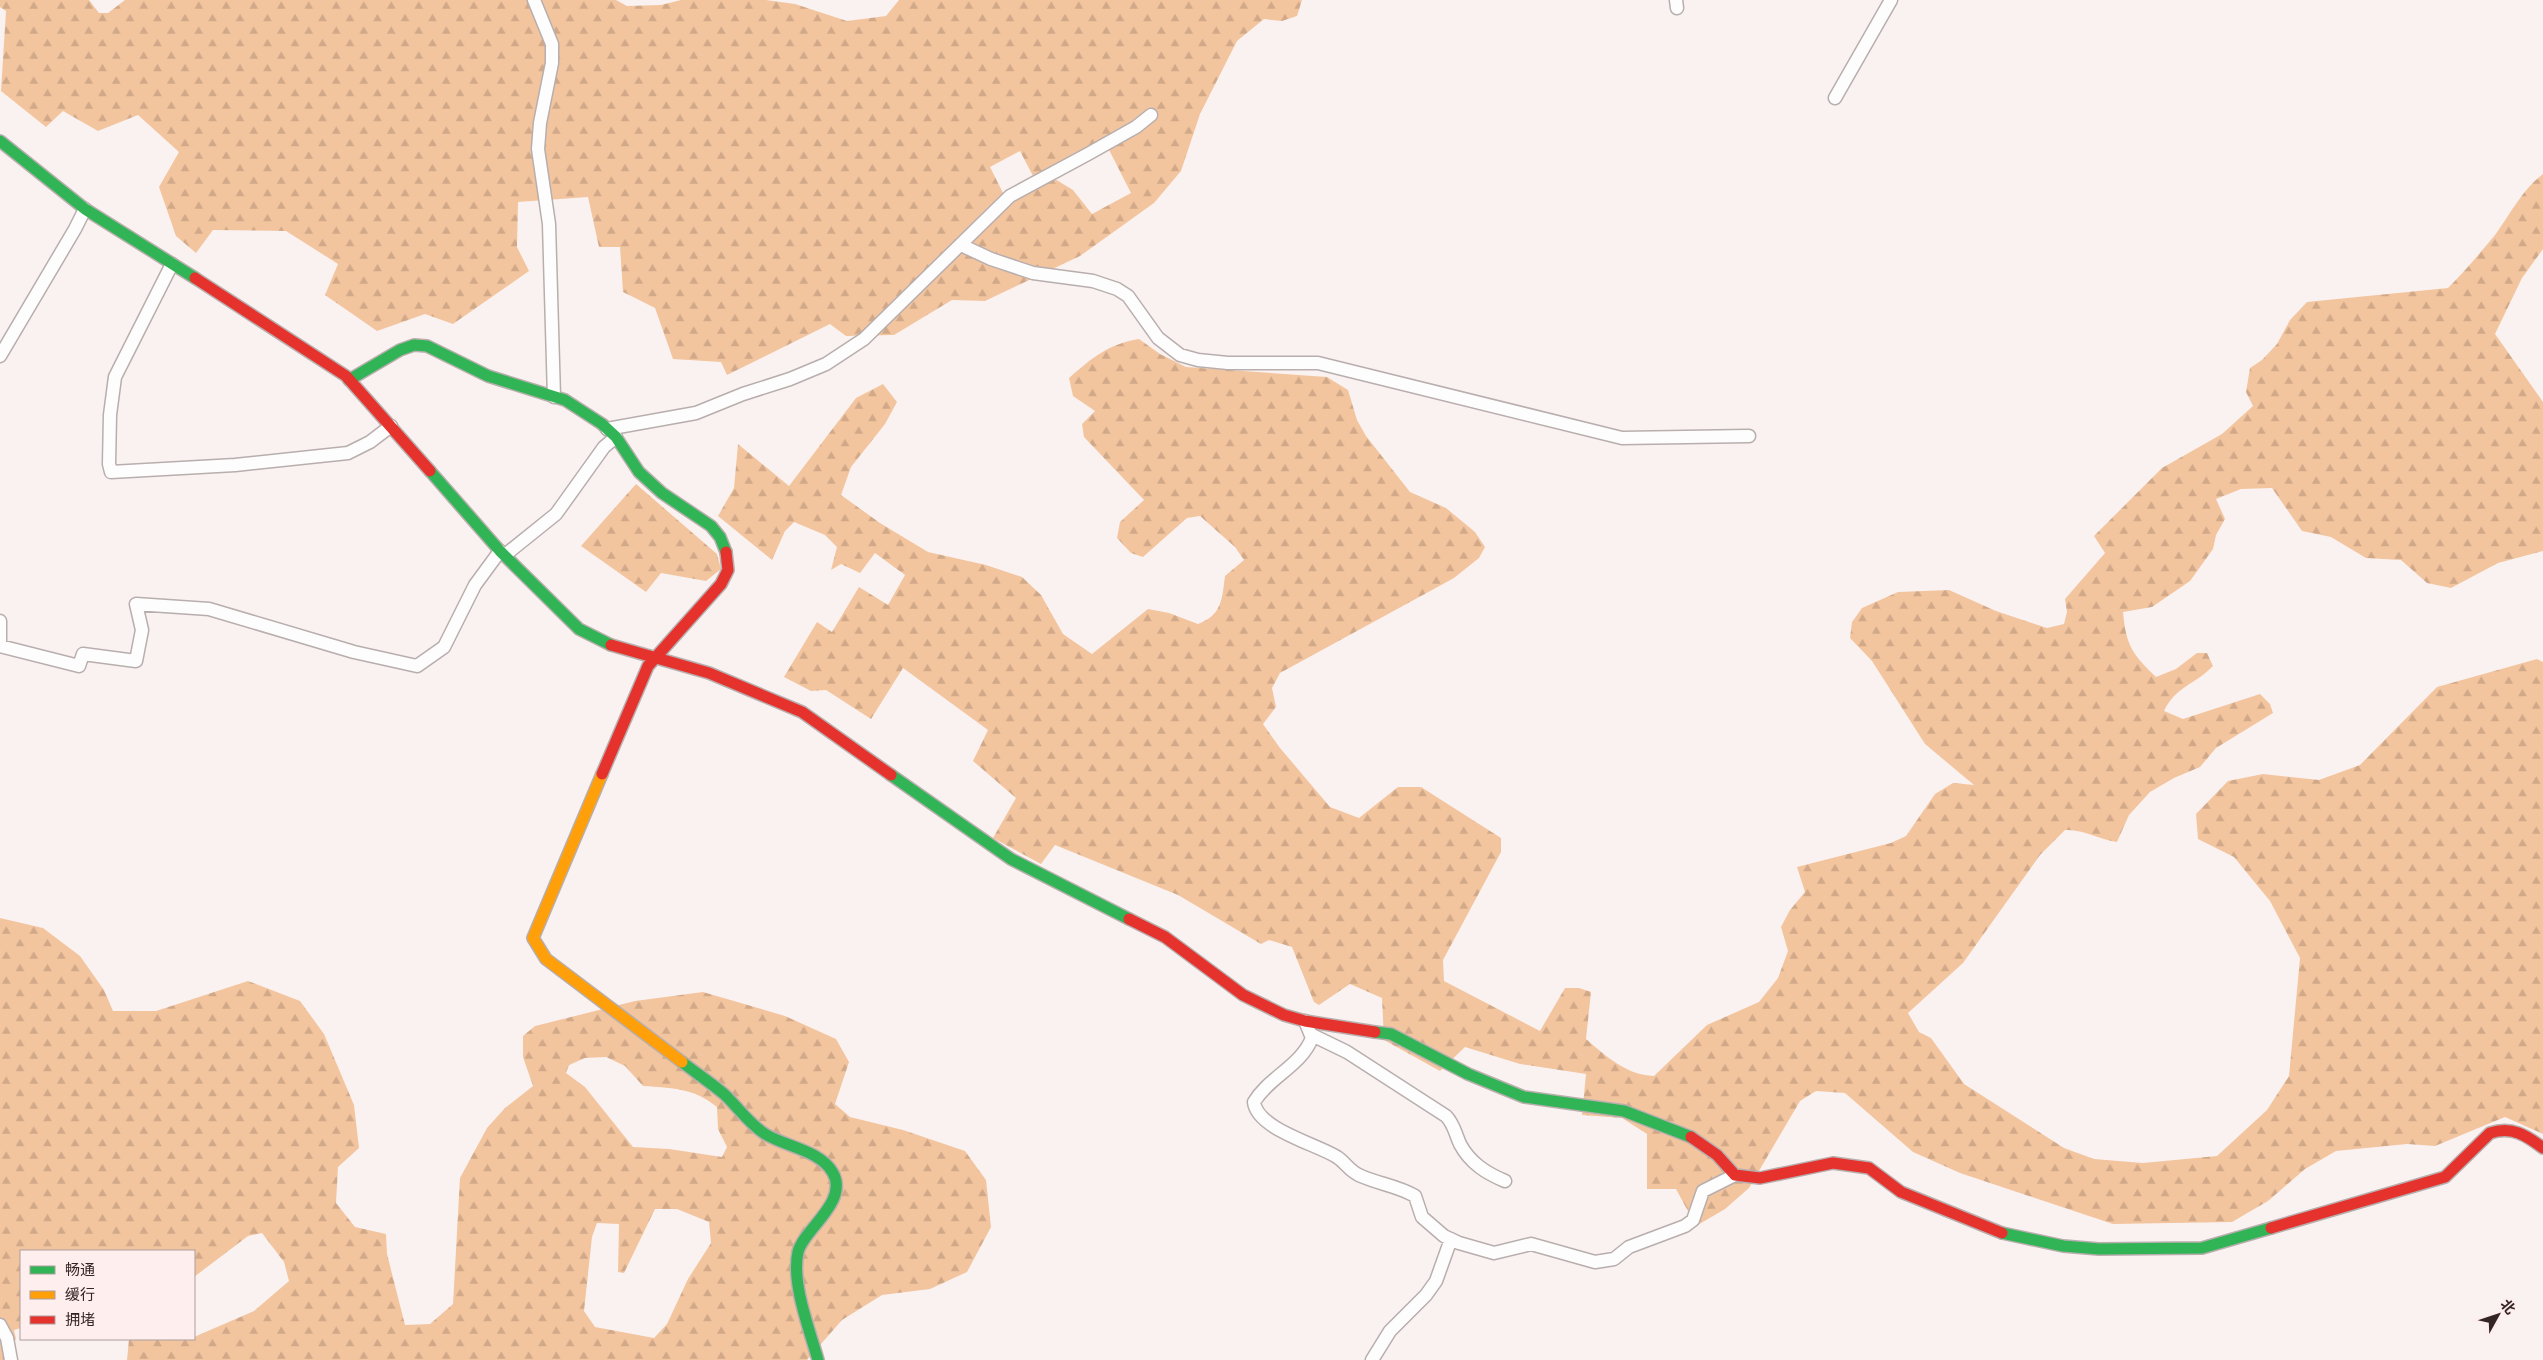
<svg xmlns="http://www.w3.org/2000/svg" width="2543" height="1360" font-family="'Sofia Sans Condensed','Noto Sans SC',sans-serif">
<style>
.forest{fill:url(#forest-firs);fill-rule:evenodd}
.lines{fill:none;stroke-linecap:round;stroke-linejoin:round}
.street-casing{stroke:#b8aead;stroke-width:15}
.fast-casing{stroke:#b8aead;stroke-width:14}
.slow-casing{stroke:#b8aead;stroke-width:14}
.jam-casing{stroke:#b8aead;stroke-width:14}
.street{stroke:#fefdfd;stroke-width:12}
.fast{stroke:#30b455;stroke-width:11}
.slow{stroke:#ff9f0a;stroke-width:11}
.jam{stroke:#e5322d;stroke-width:11}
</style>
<defs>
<pattern id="forest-firs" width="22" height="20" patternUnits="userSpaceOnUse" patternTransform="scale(1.25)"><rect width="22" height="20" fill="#f3c59f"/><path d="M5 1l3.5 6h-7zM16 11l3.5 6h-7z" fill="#d1a989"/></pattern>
</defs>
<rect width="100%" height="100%" fill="#faf2f1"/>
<path class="forest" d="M0,0H89L99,13H108L125,0H616L627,6L661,5L681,0H766L795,4L847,21L886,16L899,0H1302L1297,16L1282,21L1264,19L1237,41L1200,114L1181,171L1154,203L1080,256L985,301L952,300L894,335L846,336L830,324L727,375L721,362L673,359L655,308L623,292L620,247H599L588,197L518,202L517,247L529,271L453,324L425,314L377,331L325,295L338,264L286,231L213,230L196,253L176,236L159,187L179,152L138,115L98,131L63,111L46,127L1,91L6,11L0,7ZM1104,140L1131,193L1092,214L1073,190L1055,179L1008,203L990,167L1020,151L1033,176Z
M2543,174V249L2522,278L2495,334L2543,402V551L2498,563L2451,588L2427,583L2401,560L2366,558L2331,537L2302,531L2272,488L2241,489L2216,499L2225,519L2216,535L2213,549L2190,581L2152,607L2123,612C2126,645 2132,654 2156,677L2176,669L2197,653H2207L2213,666C2195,685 2176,686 2164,711L2183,719L2260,694L2270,704L2273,713L2216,748L2200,767L2174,778L2150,792L2129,815L2117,842C2098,839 2083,829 2065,830L2040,855L1963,963L1908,1013L1919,1032L1931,1038L1964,1084L2064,1148L2094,1159L2143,1163L2217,1156L2267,1110L2289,1076L2300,958L2270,901L2234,857L2198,839L2196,814L2228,781L2263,774L2319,780L2360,765L2437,687L2537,659L2543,662V1134L2505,1117L2435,1146L2407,1144L2336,1151L2305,1169L2268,1201L2232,1222L2113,1224L1960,1173L1913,1152L1845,1093L1816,1091L1800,1101L1749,1188L1725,1209L1696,1226L1676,1189H1647V1134L1622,1118L1582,1115L1586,1074L1520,1064L1465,1047L1440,1071L1384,1040L1382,998L1350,984L1319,1005L1314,1002L1292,947L1269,940L1261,944L1178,895L1055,845L1041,864L993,838L1016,798L973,761L988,730L903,668L871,719L826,690L811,691L784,677L817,622L832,632L859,587L888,605L905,575L875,553L860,573L841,564L831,570L837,547L825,535L794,522L785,531L772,560L718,516L734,488L738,444L789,486L856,398L883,384L897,402L885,424L851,467L841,495L880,523L928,552L986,565L1022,577L1041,595L1063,634L1092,654L1148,609L1169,613L1198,624C1222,615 1222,599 1225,576L1244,560L1235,547L1200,516L1187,518L1143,557L1131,553L1117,538L1120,522L1144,500L1084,437L1082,424L1095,411L1073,396L1069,378C1092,358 1108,344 1139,339L1160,354L1186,367L1327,377L1348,390L1357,420L1366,436L1410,492L1446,508L1475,532L1485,547L1479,558L1454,578L1280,673L1272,688L1276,707L1263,724L1280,748L1330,807L1359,818L1398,787H1421L1501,838V852L1443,960L1444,981L1540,1031L1565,988H1579L1591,992L1586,1039C1606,1056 1626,1075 1654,1076L1707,1025L1759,1002L1778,978L1788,951L1781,927L1790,910L1805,892L1797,867L1891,843L1906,836L1935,794L1953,783L1974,785L1925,744L1872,661L1850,638L1852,622L1862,608L1898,592L1949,590L1996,611L2047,628L2064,624L2067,612L2065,599L2105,553L2094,536L2162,468L2222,434L2253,406L2246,392L2250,368L2262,360L2277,344L2290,320L2307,302L2448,288C2465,271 2480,253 2495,235C2511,213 2522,190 2543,174Z
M636,484L717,554L721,569L706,581L661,573L646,592L581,546Z
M0,918L43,928L80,956L104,990L113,1011H156L248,981L300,1001L324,1034L354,1105L359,1148L338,1167L336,1203L355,1227L386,1234L387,1254L405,1325L430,1324L453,1304L460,1178L487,1128L505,1108L533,1086L523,1057V1036L535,1026L635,1001L703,992L785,1016L836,1039L849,1062L835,1104L850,1117L903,1130L965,1151L986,1180L991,1227L967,1272L930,1289L882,1295L842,1320L807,1360H127L129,1339H194V1337L254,1311L289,1281L284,1262L262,1233L248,1236L194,1277V1251H21V1328L14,1330L16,1339L4,1360H0ZM606,1057L625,1066L643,1086C672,1088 694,1088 717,1107L718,1129L727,1147L722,1157L669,1149L633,1147L585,1087L566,1073L569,1065L585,1058ZM655,1209H677L709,1222L711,1243L688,1279L667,1324L654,1338L595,1327L584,1311L592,1237L597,1223L619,1224L618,1272L624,1273Z"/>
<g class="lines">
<g class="street-casing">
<path id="street" d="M534,0L552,44V63L540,123L538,149L549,224L554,397
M1676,0L1677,8
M1835,98L1891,0
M961,245L991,259L1033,273L1093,281L1117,289L1128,296L1158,338L1180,355L1198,360L1228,363H1318L1622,438L1749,436
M172,264L115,377L110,415L109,464L111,472L235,465L348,453L370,442L391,426
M0,356L75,229L85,209
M607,429L696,413L743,394L790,379L826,364L864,339L1010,196L1088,154L1136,127L1151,115
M505,555L556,514L604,447L616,437
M0,621V646L79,666L83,654L136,661L142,630L136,604L209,609L354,652L417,666L444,647L475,585L500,551
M1305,1021L1312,1038C1301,1066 1269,1077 1254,1102C1257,1129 1316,1144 1337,1157C1346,1163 1350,1172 1361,1176C1379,1184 1398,1186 1415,1196L1422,1217L1444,1236L1459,1243L1494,1253L1531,1244L1595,1262L1614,1259L1629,1247L1685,1226L1693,1220L1703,1191L1735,1175
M1312,1035L1347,1052L1446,1116C1454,1124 1455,1133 1460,1144C1470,1163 1486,1173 1505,1181
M0,1325L7,1338L11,1360
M1372,1360L1390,1331L1426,1295L1436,1281L1451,1239"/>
</g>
<g class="fast-casing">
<path id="fast" d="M0,141L85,209L195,278
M349,380L400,350L414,345L427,346L488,376L565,400L602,424L616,437L639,472L662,493L711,526L720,537L726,552
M430,471L500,551L579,629L611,645
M891,775L1011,859L1129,919
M1375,1032L1391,1034L1468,1074L1524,1097L1624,1111L1691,1137
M682,1062C696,1073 711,1083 724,1094C738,1107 748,1123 765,1134C786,1147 820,1150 833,1173C849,1202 803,1230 798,1252C791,1283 810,1331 818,1360
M2002,1233L2063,1246L2099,1249L2202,1248L2271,1228"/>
</g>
<g class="slow-casing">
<path id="slow" d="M602,774L533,938L546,959L682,1062"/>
</g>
<g class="jam-casing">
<path id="jam" d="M195,278L346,376L430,471
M611,645L709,673L802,712L891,775
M602,774L648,666L721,584L728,570L726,552
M1129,919L1165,937L1243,995L1284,1015L1305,1021L1375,1032
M1691,1137L1717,1155L1735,1175L1760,1178L1833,1163L1869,1168L1901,1192L2002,1233
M2271,1228L2445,1177L2490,1133C2512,1126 2526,1135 2543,1148"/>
</g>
<use href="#street" class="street"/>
<use href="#fast" class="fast"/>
<use href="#slow" class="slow"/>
<use href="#jam" class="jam"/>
</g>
<rect x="20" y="1250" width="175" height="90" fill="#feeeed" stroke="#ad9e9d"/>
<rect x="30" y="1266" width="25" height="8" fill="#30b455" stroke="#ad9e9d"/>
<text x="65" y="1275" font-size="15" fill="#332524">畅通</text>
<rect x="30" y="1291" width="25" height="8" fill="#ff9f0a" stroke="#ad9e9d"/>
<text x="65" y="1300" font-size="15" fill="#332524">缓行</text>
<rect x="30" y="1316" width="25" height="8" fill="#e5322d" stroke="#ad9e9d"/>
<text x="65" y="1325" font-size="15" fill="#332524">拥堵</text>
<g transform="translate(2498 1315) rotate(50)" stroke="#feeeed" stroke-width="4" paint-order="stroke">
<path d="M0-4L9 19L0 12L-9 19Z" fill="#332524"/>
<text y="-8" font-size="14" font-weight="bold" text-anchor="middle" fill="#332524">北</text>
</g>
</svg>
